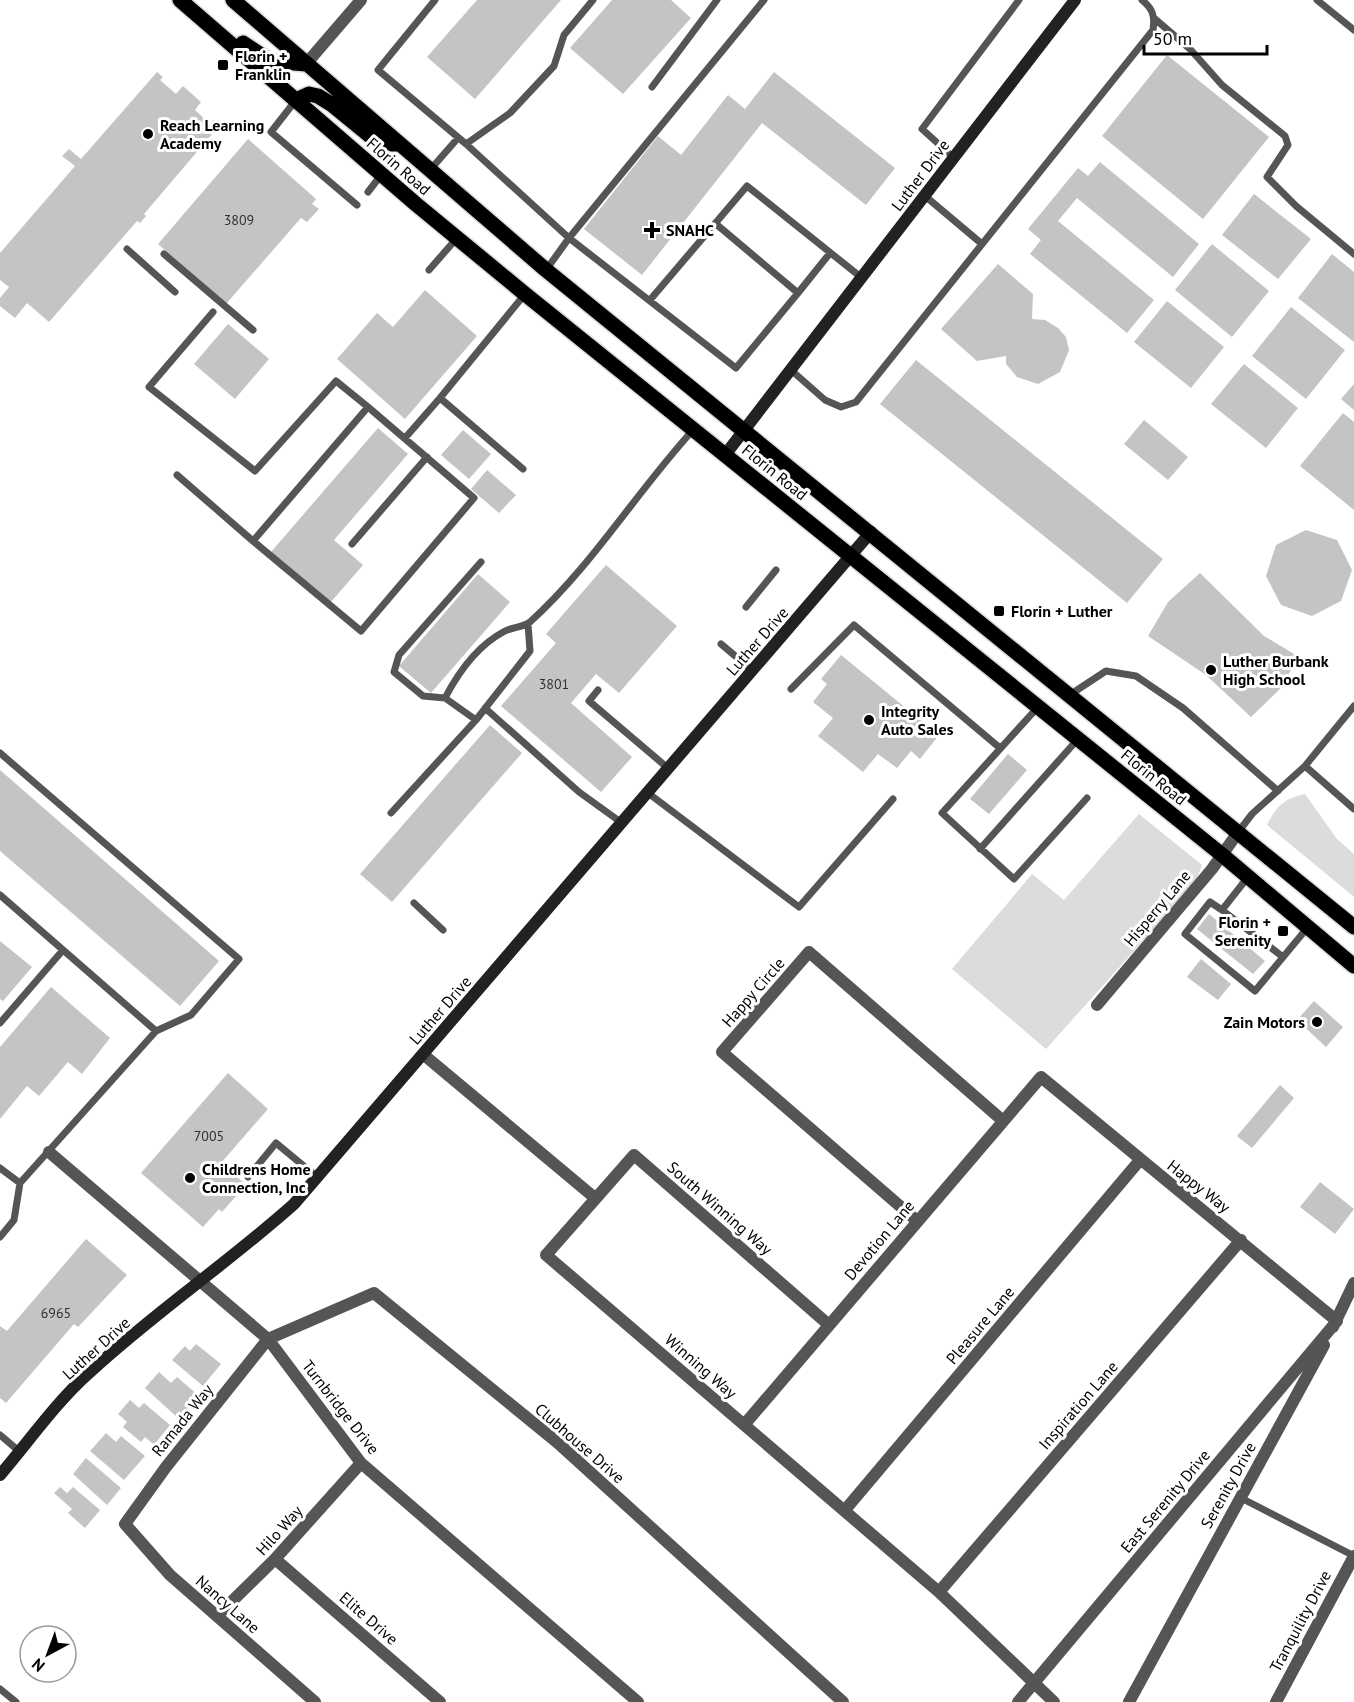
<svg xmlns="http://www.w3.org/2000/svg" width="1354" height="1702" font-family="'PT Sans',sans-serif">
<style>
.green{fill:#dcdcdc}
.building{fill:#c4c4c4}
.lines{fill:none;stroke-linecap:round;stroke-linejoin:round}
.primary-casing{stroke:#dbdbdb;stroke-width:18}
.lane{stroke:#555;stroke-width:7}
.street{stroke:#555;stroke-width:12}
.secondary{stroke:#222;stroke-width:12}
.primary{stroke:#000;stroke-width:15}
.poi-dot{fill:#000;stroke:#fff;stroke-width:2}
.labels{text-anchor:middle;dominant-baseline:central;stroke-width:6;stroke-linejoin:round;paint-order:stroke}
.number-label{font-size:14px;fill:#313131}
.poi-label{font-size:16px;font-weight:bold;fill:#000;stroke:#fff;text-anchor:start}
.street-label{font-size:16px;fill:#000;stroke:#fff}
</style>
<rect width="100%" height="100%" fill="#fff"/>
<path class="green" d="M1305,794L1337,839L1354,854V897L1267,825C1276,807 1284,798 1305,794Z
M1139,814L1202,865L1195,883L1046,1049L952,969L1032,874L1064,900Z"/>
<path class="building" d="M477,0H561L475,99L427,57Z
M612,0H671L691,18L623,94L570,48Z
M1167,55L1269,137L1203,219L1102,136Z
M157,72L163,77L160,80L176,94L183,86L201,102L195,110L210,124L213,120L219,126L144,214L146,216L140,223L137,221L49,322L27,303L15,318L0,306V298L9,287L0,280V253L75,166L62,156L69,149L81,159Z
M774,72L895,168L866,205L762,123L642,275L584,229L658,136L681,155L728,95L745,109Z
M248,139L316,199L312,204L319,209L307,222L301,218L226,304L158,244Z
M1100,162L1199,244L1173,277L1077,198L1058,221L1154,300L1127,333L1030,254L1041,240L1028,229L1078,168L1088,176Z
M1254,194L1311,239L1278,279L1222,235Z
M1212,244L1269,291L1232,337L1175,290Z
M1332,254L1354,272V342L1298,298Z
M998,264L1033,294L1032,319L1045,320L1058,328L1066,337L1069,350L1060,372L1038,384L1017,377L1006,364V356L977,361L941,329Z
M425,290L477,336L405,419L337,359L377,313L393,327Z
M1167,301L1224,347L1191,388L1134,342Z
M1291,307L1345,350L1306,399L1252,356Z
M228,324L269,359L235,399L194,364Z
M916,360L1163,559L1127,603L880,404Z
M1244,364L1298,408L1266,448L1211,404Z
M1354,384V410L1341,399Z
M1343,413L1354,422V510L1300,466Z
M1144,420L1188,457L1168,480L1124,444Z
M378,428L408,454L334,540L363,565L330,603L271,552Z
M463,430L491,454L469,479L441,455Z
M487,470L516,495L499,513L471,489Z
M1306,530L1337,540L1352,570L1341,601L1312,616L1281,605L1266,576L1276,545Z
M606,565L677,626L619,693L596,674L571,703L632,757L601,792L501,706L556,643L546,634Z
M1200,573L1264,636L1299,657L1279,690L1251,717L1206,675L1148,636L1168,602Z
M478,574L510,602L431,693L399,666Z
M841,655L939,735L920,759L911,751L897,768L878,754L863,772L818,736L833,718L813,702L827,684L821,679Z
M490,725L522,753L392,902L360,874Z
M1008,754L1027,770L989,814L970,799Z
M0,770L219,961L180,1006L0,851Z
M1209,914L1265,961L1253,974L1197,929Z
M0,941L32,967L3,1001L0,999Z
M1201,959L1231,984L1218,1000L1187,977Z
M51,987L110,1038L82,1074L68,1062L39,1096L27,1086L0,1119V1047Z
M1314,1001L1343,1027L1326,1047L1297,1020Z
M228,1073L268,1109L221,1163L246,1185L222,1212L219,1209L203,1227L141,1173Z
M1280,1085L1294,1098L1252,1148L1237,1136Z
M1320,1182L1354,1209L1335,1234L1300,1207Z
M86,1239L127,1275L78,1327L74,1324L6,1403L0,1398V1326L7,1331Z
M196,1344L221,1364L203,1386L172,1360L185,1346L190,1351Z
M159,1372L171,1383L177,1377L199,1396L179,1419L145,1388Z
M130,1400L139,1408L144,1403L170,1425L154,1445L145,1437L141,1442L123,1427L127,1422L118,1414Z
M106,1433L116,1442L121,1436L145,1456L124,1480L90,1451Z
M86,1458L121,1488L107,1505L73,1474Z
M60,1487L67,1493L73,1487L100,1510L85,1528L68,1513L72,1509L54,1493Z"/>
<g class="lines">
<g class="primary-casing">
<path id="primary" d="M180,0L417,205L525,294L1221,854L1354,966
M233,0L546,270L1354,927
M243,43L270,61L306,64
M296,100L309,94L318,96L331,104L380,144H399"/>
</g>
<path class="lane" d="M435,0L378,70L466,144L569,238L736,368L798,293
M1317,0L1354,30
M1155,19L1190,49L1222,85L1285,136L1288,145L1267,177L1296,206L1354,254
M652,87L717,0
M296,100L271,132L357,205
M466,144L510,113L554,66L564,35L593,0
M954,158L922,129L1019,0
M430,170L458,138
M368,192L381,175
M925,196L982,244
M716,224L798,293L830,253
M127,249L175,292
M164,254L253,330
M429,270L457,238
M546,270L569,238L764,0
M650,300L747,186L862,278
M213,312L149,387L255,471L336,381L368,407L253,541L361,631L474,498L368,407
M791,370L825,400L841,407L856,402L1153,30C1155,16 1153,9 1142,0
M440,398L525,294
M405,438L440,398L523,469
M177,475L253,541
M352,544L427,457
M746,607L776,570
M528,624L530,651L476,720L445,698C459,671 478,645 505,631C513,627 524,627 530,622C593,565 637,491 694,429
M721,644L753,671
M791,689L854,625L1000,748
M598,690L589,701L669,769
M1071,694L1106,671L1136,676L1183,708L1278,791
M445,698L423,696L394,672L399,655L481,562
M1038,707L942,813L1014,879L1087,798
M485,708L579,792L622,823
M0,753L239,959L191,1015L156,1031L20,1183L14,1220L0,1237
M1305,766L1354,809
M648,793L799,907L893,799
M391,813L476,720
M1239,831L1252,814L1305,766L1354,706
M980,849L1078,739
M1248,877L1222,910L1210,902L1185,934L1255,991L1308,927
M0,895L156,1031
M414,903L443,930
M1222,910L1283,957
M0,1023L63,950
M0,1168L20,1183
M248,1177L276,1143L317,1177
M0,1435L20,1452
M1241,1498L1354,1556
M0,1689L16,1702"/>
<path class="street" d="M306,64L361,0
M1097,1005L1212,869L1239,831
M424,1055L595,1198
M49,1152L268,1339L361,1463L638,1702
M916,1220L722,1052L809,952L1002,1120
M829,1325L634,1155L546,1255L939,1592L1054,1702
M1333,1327L1354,1283
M744,1425L1041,1077L1337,1321L1018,1702
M845,1510L1140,1160
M275,1559L440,1702
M939,1592L1241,1240
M217,1616L275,1559L361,1463
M315,1702L170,1575L125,1524L166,1467L268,1339L374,1293L558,1443L843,1702
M1129,1702L1324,1345
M1276,1702L1354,1556"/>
<path class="secondary" d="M725,455L1075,0
M0,1475C30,1440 56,1402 90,1372C155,1312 228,1263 294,1204L871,532"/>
<use href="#primary" class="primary"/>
</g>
<g class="poi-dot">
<rect x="217" y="59" width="12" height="12" rx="3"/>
<circle cx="148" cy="134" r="6"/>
<path d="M649 221h6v6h6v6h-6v6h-6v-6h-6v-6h6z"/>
<rect x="993" y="605" width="12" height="12" rx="3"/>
<circle cx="1211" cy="670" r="6"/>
<circle cx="869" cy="720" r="6"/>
<rect x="1277" y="925" width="12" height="12" rx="3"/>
<circle cx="1317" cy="1022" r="6"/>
<circle cx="190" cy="1178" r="6"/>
</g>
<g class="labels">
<g class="number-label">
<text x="239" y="220">3809</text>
<text x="554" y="684">3801</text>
<text x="209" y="1136">7005</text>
<text x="56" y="1313">6965</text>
</g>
<g class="poi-label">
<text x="235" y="56">Florin +<tspan x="235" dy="18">Franklin</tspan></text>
<text x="160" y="125">Reach Learning<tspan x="160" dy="18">Academy</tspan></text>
<text x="666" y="230">SNAHC</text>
<text x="1011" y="611">Florin + Luther</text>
<text x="1223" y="661">Luther Burbank<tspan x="1223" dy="18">High School</tspan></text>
<text x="881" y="711">Integrity<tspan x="881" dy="18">Auto Sales</tspan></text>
<text x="1271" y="922" text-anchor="end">Florin +<tspan x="1271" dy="18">Serenity</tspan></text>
<text x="1305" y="1022" text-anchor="end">Zain Motors</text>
<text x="202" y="1169">Childrens Home<tspan x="202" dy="18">Connection, Inc</tspan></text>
</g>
<g class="street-label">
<text transform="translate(399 166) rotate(41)">Florin Road</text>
<text transform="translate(920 175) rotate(-53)">Luther Drive</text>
<text transform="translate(775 472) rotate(39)">Florin Road</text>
<text transform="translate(757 641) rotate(-49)">Luther Drive</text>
<text transform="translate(1154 777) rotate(39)">Florin Road</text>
<text transform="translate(1157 908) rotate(-50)">Hisperry Lane</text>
<text transform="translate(753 992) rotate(-49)">Happy Circle</text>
<text transform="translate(440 1010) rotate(-49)">Luther Drive</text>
<text transform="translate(1199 1186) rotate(38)">Happy Way</text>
<text transform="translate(720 1208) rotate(41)">South Winning Way</text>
<text transform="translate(879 1240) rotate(-50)">Devotion Lane</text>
<text transform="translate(980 1325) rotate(-50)">Pleasure Lane</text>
<text transform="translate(96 1348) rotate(-42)">Luther Drive</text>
<text transform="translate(701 1366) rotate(41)">Winning Way</text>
<text transform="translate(1078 1405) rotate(-49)">Inspiration Lane</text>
<text transform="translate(341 1407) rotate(52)">Turnbridge Drive</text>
<text transform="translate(182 1420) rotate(-51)">Ramada Way</text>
<text transform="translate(580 1443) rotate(41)">Clubhouse Drive</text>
<text transform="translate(1228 1485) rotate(-61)">Serenity Drive</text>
<text transform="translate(1165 1501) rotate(-50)">East Serenity Drive</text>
<text transform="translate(279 1530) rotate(-48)">Hilo Way</text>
<text transform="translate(228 1604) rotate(41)">Nancy Lane</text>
<text transform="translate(369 1618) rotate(41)">Elite Drive</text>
<text transform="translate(1300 1621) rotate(-62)">Tranquility Drive</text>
</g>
</g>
<g transform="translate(48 1654) rotate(221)"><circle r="28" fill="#ffffff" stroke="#999999" stroke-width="1.5"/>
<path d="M0-4.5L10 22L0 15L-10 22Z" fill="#000000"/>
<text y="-9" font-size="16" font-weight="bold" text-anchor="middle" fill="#000000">N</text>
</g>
<path d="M1144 45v9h123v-9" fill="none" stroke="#000000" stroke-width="3"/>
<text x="1153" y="45" font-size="18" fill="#000000" stroke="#ffffff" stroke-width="4.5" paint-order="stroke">50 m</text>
</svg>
